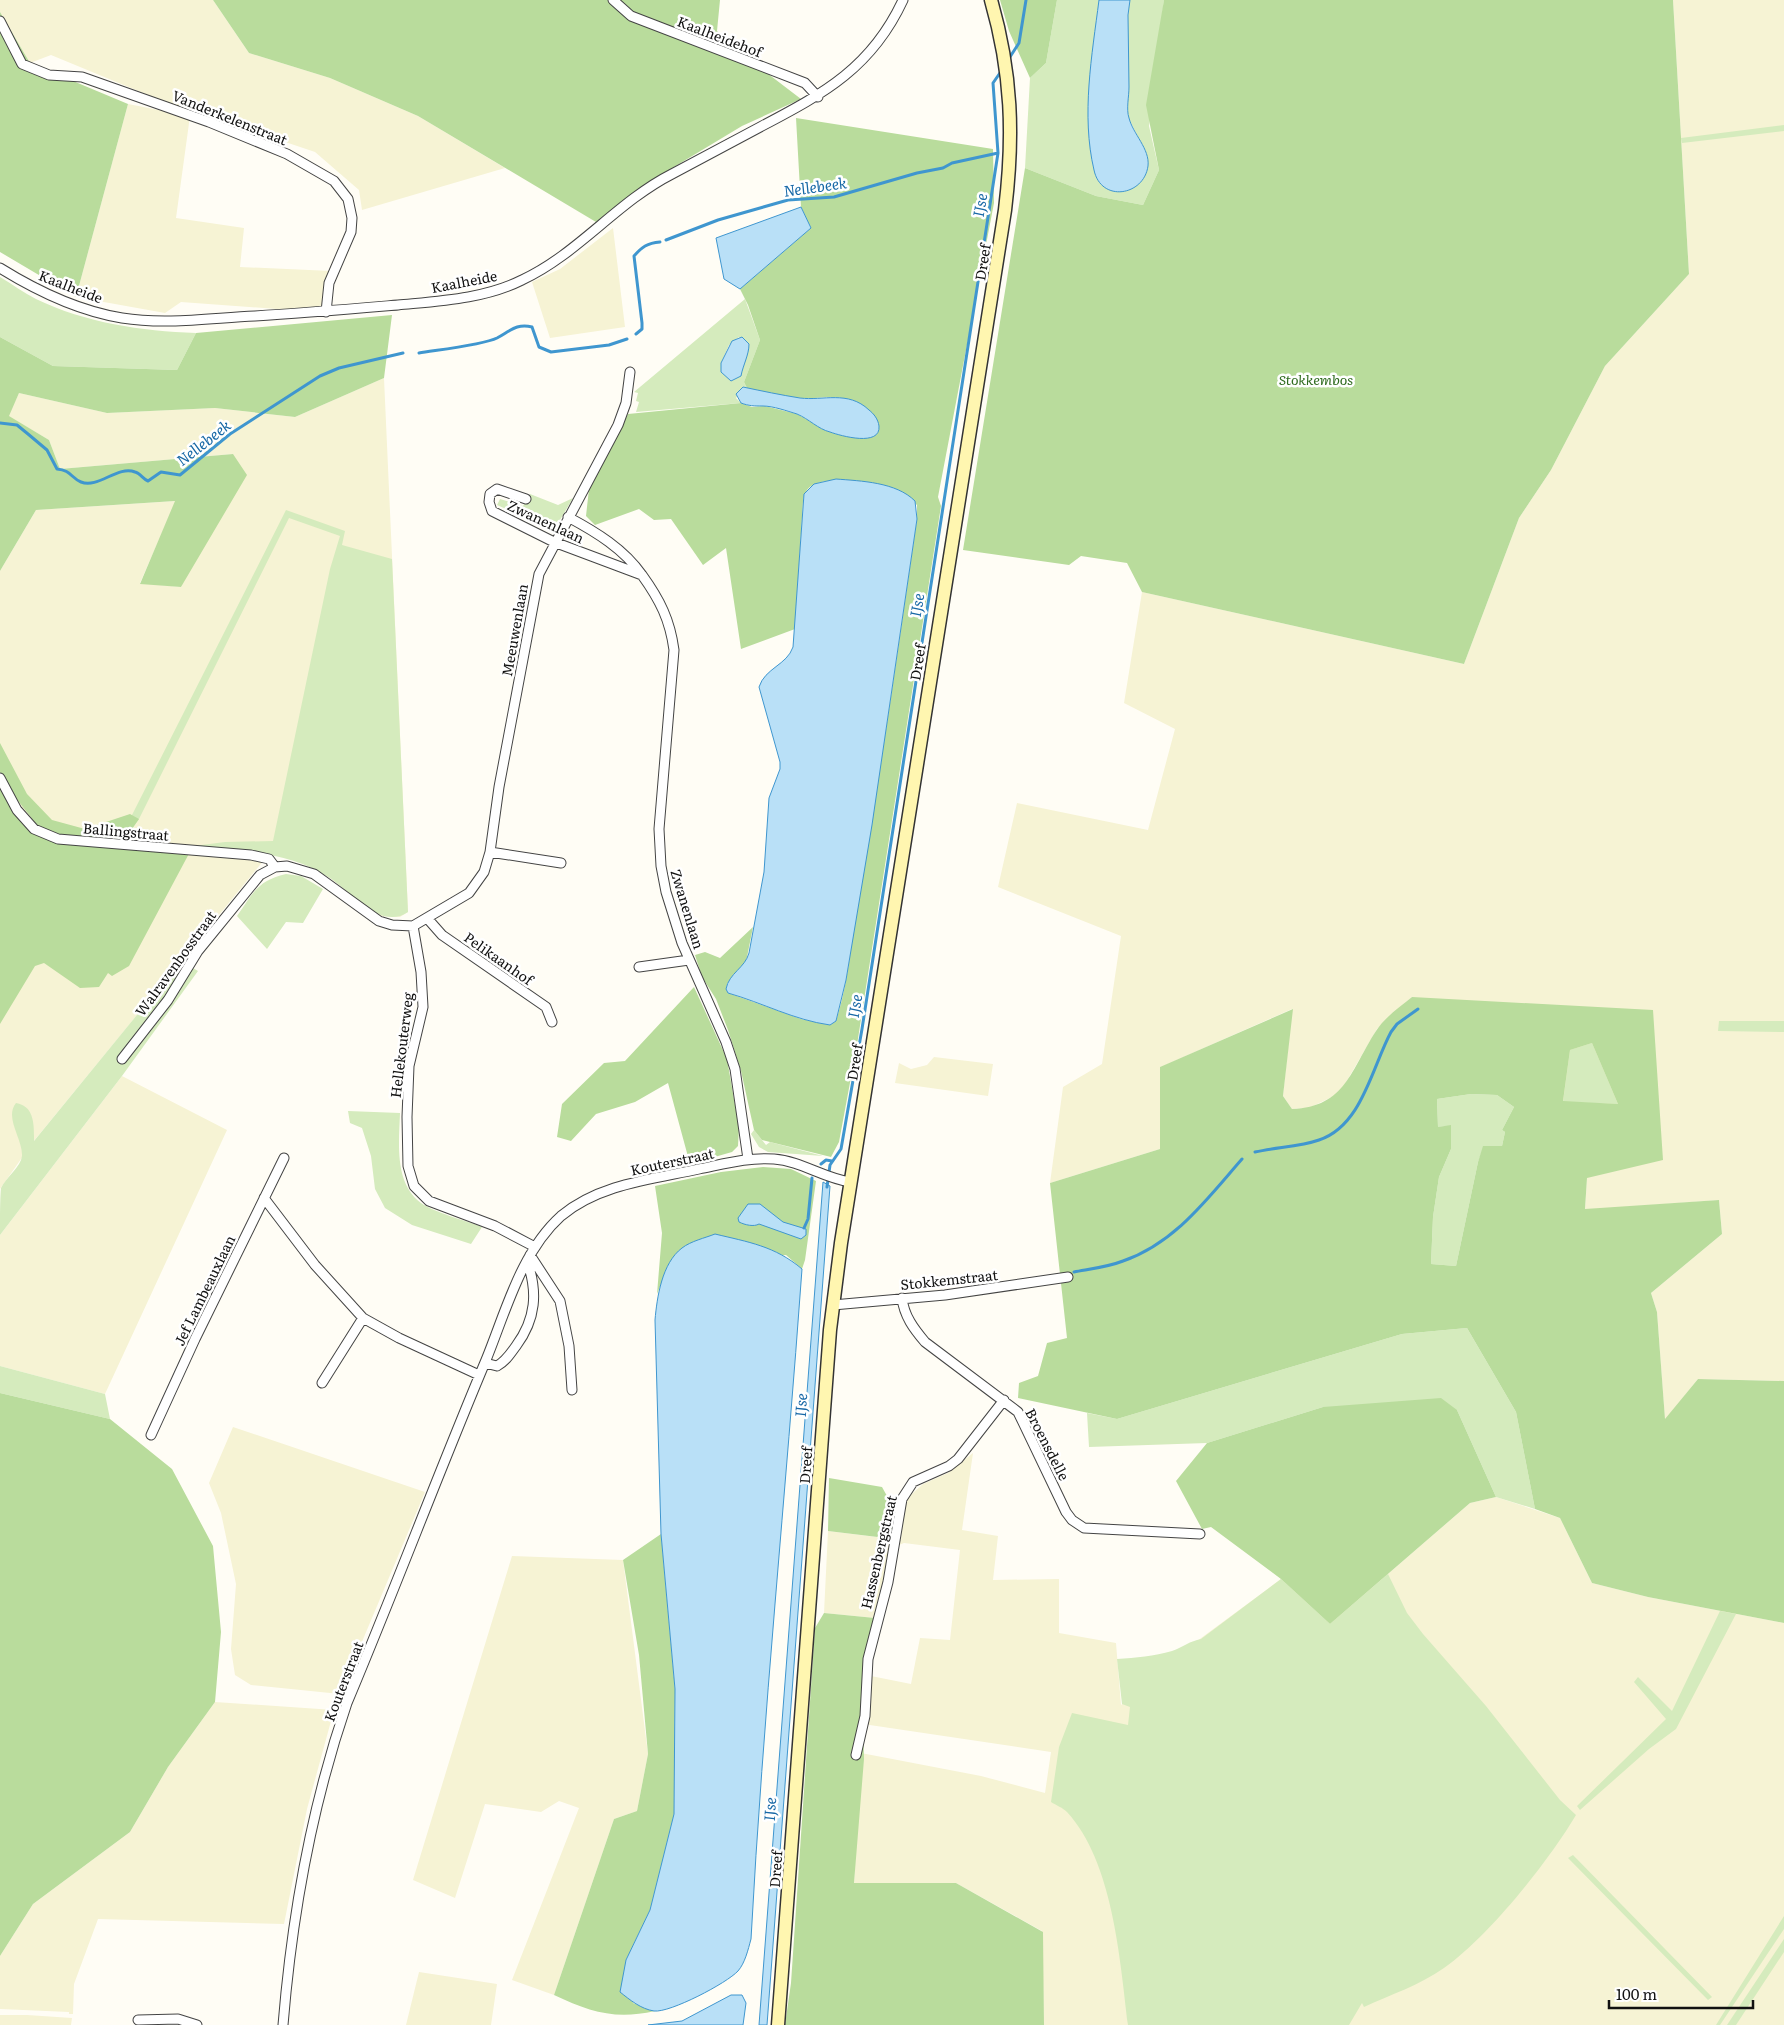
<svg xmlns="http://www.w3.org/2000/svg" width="1784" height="2025" font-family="Literata,serif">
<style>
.farmland{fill:#f6f3d4}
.green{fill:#d5ebbd;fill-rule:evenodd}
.forest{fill:#b9dc9c;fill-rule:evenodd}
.water{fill:#b9e0f7;stroke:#3f96cf}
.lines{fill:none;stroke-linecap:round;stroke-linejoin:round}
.stream{stroke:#3f96cf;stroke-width:3}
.street-casing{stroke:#444;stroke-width:11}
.secondary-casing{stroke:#333;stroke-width:15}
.street{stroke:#fff;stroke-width:9}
.secondary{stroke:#fff6b0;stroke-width:12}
.labels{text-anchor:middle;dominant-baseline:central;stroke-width:5;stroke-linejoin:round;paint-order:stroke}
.street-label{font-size:14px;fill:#111;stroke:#fff}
.park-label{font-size:14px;font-style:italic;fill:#2f6b1f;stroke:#fff}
.water-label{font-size:15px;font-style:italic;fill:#1768a6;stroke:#fff}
</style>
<rect width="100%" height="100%" fill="#fffdf5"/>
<path class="farmland" d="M0,0H213L249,53L330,78L418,116L505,168L362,210L359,190L315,152L160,100L51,55L30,63L0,12Z
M1673,0H1784V1381L1698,1379L1665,1420L1657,1312L1651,1293L1722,1234L1719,1200L1585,1210L1587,1178L1412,997L1377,1029L1345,1084L1336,1095L1309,1108L1292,1109L1283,1096L1292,1009L1161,1067L1160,1149L1050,1183L1063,1087L1102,1064L1121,936L998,887L1017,803L1148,830L1175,729L1124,703L1142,592L1464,664L1519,518L1551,470L1605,366L1689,274Z
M128,104L190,116L176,218L244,228L240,267L331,271L324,306L317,312L181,302L165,313L76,297Z
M613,228L625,327L550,338L532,282L560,269Z
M384,378L408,912L400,917L379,916L329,877L294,858L269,854L33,1142L0,1189V571L36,510L176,501L140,583L181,587L233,454L60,469L49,440L8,416L19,393L107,413L215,408L295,417Z
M934,1057L993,1064L988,1096L895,1083L899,1063L911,1069L927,1065Z
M122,1076L227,1130L105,1394L0,1366V1235Z
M233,1427L425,1492L340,1694L251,1685L235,1675L231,1649L236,1584L221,1513L209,1483Z
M973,1453L962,1530L998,1536L993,1580L1059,1579V1633L1116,1643L1121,1705L1174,1658L1281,1579L1330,1624L1470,1503L1496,1497L1560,1518L1592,1583L1648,1597L1784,1623V2025H1044L1042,1931L956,1883L854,1884L861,1753L981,1776L1045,1793L1051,1752L863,1724L866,1675L911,1684L920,1638L950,1640L960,1550L904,1543L894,1547L875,1618L824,1613L828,1531L901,1540L905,1500L923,1484L948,1473Z
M512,1556L623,1560L648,1754L637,1811L614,1819L554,1995L512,1980L579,1808L559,1801L541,1812L485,1804L455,1898L413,1880Z
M215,1702L334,1710L307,1809L284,1924L98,1919L74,1984L73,2014H69V2012L0,2009V1956L33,1904L130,1832L168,1767Z
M419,1972L497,1984L491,2025H406Z
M0,2015H27L72,2018L71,2025H0Z"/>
<path class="green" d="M1057,0H1099L1090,73L1093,168L1147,155L1128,117V15L1130,0H1164L1149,126L1159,170L1143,205L1096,196L1025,168L1030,78L1046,63Z
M1784,125V131L1682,143L1681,138Z
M0,277C12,284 24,293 36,299C86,323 141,331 196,333L177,370L53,366L0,337Z
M745,299L760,340L744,382L747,388L743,387L736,398L741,403L636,412L639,402L636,401L638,393L634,392ZM739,337L745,358L741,372L721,363L729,345Z
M530,494L558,505L573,498L557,525L551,529L497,505L500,499L523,506Z
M286,510L345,531L342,545L392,559L408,912C381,931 351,892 330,878C289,851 241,851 194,846L225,842L273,841L330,569L340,536L289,518L139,819L124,840L116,839L132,815Z
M286,874L301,876L323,889L303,923L286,922L267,949L237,916C253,893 257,881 286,874Z
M181,961L198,971L122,1076L0,1235C0,1224 0,1197 1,1188C6,1177 21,1167 22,1156C23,1139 4,1118 16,1103C35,1106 34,1126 34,1141Z
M1719,1021H1784V1032L1718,1031Z
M1592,1043L1618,1104L1563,1102L1570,1050Z
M1471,1094L1497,1095L1514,1107L1502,1130L1505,1132L1502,1146H1484L1478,1162L1456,1266L1431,1264L1433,1217L1439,1177L1451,1149V1126L1438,1127L1437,1099Z
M348,1111L400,1113C399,1143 394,1183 421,1203C433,1212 467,1221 482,1227L471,1244L412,1225L385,1208L375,1189L371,1156L362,1128L350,1123Z
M754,1130L766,1145L770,1142L823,1156L768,1152L759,1147L751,1134Z
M1467,1328L1516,1412L1535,1509L1496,1497L1457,1410L1323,1407L1207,1443L1089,1447L1087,1413L1117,1419L1402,1334Z
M0,1366L105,1394L110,1419L0,1393Z
M1388,1574L1407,1613L1423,1634L1486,1706L1560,1800L1576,1815C1548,1862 1489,1936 1444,1968C1420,1985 1390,1995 1364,2007L1362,2003L1349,2025H1128C1120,1959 1113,1862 1067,1812C1063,1808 1056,1805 1051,1802L1059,1747L1072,1713L1128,1725L1130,1707L1122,1704L1117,1659C1136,1658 1154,1656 1172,1651C1183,1647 1190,1641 1201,1639L1281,1579L1330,1624Z
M1720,1611L1736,1614L1676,1729L1649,1749L1580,1810L1577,1806L1666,1719L1634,1682L1638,1677L1672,1711Z
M1573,1855L1712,1997L1708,2000L1568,1858Z
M1784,1916V1929L1720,2025H1716Z
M1784,1939V1952L1736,2025H1727Z"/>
<path class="forest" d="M213,0H720L717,31L763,70L801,99L742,126L644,185L596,222L418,116L330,78L249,53Z
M1000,0H1057L1046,63L1030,78L1009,31Z
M1164,0H1673L1689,274L1605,366L1551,470L1519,518L1464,664L1142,592L1127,563L1081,556L1069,565L963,550L1025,168L1096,196L1143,205L1159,170L1146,105Z
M0,12L30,63L128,104L76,297L0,252Z
M796,118L993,149L994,203L938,497L941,506L857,1045L839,1142L831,1157L762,1140L754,1130L741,1071L728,1030L716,999L702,977L695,955L705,952L720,958L753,927L746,962L727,984L728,993L801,1019L830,1025L836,1021C850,978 852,931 860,887C882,765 899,642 917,519V505C912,501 907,495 902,492C885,482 830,475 813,485C807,488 804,494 803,501L795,629L741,649L726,548L703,565L671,519L654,520L639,509L595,525L586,516L589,489L628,414L741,403L752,407L765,406L797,414L829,432L853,402C836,394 820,399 802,398C788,398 761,393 747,388L744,382L760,340L748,305L740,289L811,228L801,207Z
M392,315L384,378L295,417L215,408L107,413L19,393L9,416L49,440L60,469L233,454L247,475L181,587L140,584L175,501L36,510L0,571V337L53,366L177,370L196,333Z
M0,743L27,794L52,820L85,829L130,814L139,819L124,840L192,848L129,966L112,976L108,973L99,987L80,988L44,963L35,966L0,1024V785C29,839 47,848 108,844L104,848L112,842L55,836L37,825L8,788L0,772Z
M694,987L727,1059L739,1128L738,1146L732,1152L690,1164L668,1083L635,1102L596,1114L571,1141L557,1137L562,1104L604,1063L625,1061Z
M1412,997L1653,1010L1663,1160L1587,1178L1585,1209L1719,1200L1722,1234L1651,1293L1657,1312L1665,1419L1698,1379L1784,1381V1623L1648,1597L1592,1583L1560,1518L1535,1509L1516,1412L1467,1328L1402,1334L1117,1419L1018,1398L1019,1383L1038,1376L1047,1343L1067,1338L1050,1183L1160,1149V1067L1293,1009L1283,1096L1292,1109C1346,1107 1351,1069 1376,1031C1385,1017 1400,1007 1412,997ZM1592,1043L1618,1104L1563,1101L1570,1050ZM1471,1094L1497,1095L1514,1107L1502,1130L1505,1132L1502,1146H1483L1478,1162L1456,1266L1431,1264L1433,1217L1439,1177L1451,1149V1125L1438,1127L1437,1099Z
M763,1167L791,1169L816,1181L805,1260L802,1269L786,1255L667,1269L657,1294L662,1233L655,1186L721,1172Z
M0,1393L110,1419L172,1469L213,1546L221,1632L215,1702L168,1767L130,1832L33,1904L0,1956Z
M1441,1398L1457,1410L1496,1497L1470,1503L1330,1624L1281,1579L1211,1527L1202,1529L1176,1481L1207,1443L1323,1407Z
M829,1478L882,1487L892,1505L898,1503L894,1539L828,1531Z
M661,1534L675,1689L674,1814L650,1910L626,1960L633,2003L655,2011C615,2020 590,2012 554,1995L614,1819L637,1811L648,1754L639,1655L623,1560Z
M824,1613L875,1618L863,1724L864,1759L854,1883H956L1043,1932L1044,2025H785L791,1983L815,1628Z"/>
<path class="water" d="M1099,0H1130L1128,15C1128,39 1129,63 1129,87C1129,97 1126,109 1129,118C1133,134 1150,149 1148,166C1144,196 1101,203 1094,170C1081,115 1092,55 1099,0Z
M801,207L811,228L740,289L724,279L716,238Z
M742,337L749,344C749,355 743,365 741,376L731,381L721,372V363L732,341Z
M743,387C762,391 781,395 800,398C823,401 848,390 869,410C874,414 878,419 879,426C881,447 841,436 830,432C818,429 809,419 797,414C787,411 773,406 763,406C754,406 749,406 741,403L736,394Z
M836,479C861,481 896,482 915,501L917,519L872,825L846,980L836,1021L830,1025C794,1020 763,1003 728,993L726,989C729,973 745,968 749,953L764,872L769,798L780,769V762L759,687C765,668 787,665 793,647L804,494L814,484Z
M823,1182L830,1186L767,2025H759Z
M748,1204H760L783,1222L806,1229V1235L801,1239L759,1224C754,1227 745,1225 739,1222L738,1218Z
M715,1234C748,1242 775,1246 802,1269C786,1492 763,1716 751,1939C748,1950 745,1963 738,1971C727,1983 670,2013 654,2011C641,2009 630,2000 620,1992L626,1960L650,1910L674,1814L675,1689L661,1534L655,1320C657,1297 662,1263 682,1248C691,1241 705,1238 715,1234Z
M731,1995H742L746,2003L743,2025H648L682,2021Z"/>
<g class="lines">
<path class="stream" d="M1008,60L1019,43L1026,0
M666,240L718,220L788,200L834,197L917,173L943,168L952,163L998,153
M636,334L642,329V323L634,256C642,247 647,243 660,242
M419,353C437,350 483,345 497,338C510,331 517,323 532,327L539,347L551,352L609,345L627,339
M0,423L17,425L28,434L47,450L57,469C71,470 71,478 81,482C98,489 118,465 135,472C140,473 143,479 148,481L161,472L180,475L230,434L320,376L339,368L403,353
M1255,1152C1276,1147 1299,1147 1319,1140C1362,1126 1372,1067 1391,1032L1397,1024L1418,1009
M821,1164L826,1160L832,1161
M827,1187L830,1165L841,1149L862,1029L998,153L993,83L1002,70
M804,1228L808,1219L812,1178
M1074,1272C1090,1269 1108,1267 1123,1261C1175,1243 1207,1199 1242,1159"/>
<g class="street-casing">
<path id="street" d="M613,0L631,16L805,83L818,97
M0,21L22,64L49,75L82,77L209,122L287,154L334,181L348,199L352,218L351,232L329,283L326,312
M0,268C37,291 79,311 122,318C166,325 211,318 255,316C303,313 350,309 398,305C439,301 484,299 522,280C578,254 617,202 672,174C702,158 732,142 762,126C825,93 872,67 903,0
M526,499L497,489L490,494L489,502L492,511L554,542L642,575C624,549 596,532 568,517
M642,575C660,600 670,620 674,650L659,829L661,866L666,892L682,943L726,1042L735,1069L748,1159
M0,778L17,810L34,829L58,839L251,855L269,859L275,867
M490,852L561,863
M427,918L442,935L546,1007L552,1022
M413,926L469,893L484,872L490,852L499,787L539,574L618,425L626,403L630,372
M413,926L421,972L423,1007L409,1066L407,1117L408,1166L414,1186L429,1201L495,1226L535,1247
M639,967L689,960
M122,1059L168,1000L198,951L260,875L275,867L287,866L314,874L379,921L392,925L413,926
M264,1198L315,1265L363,1318L399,1338L479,1375
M530,1255L560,1301L569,1346L572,1390
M902,1298C904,1316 914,1329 925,1342L1018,1412L1066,1512L1072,1520L1084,1528L1200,1534
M833,1305L945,1295L1068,1277
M485,1363L497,1366C506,1361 510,1354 516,1346C536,1319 538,1292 527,1261
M322,1383L363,1318
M151,1435L195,1339L284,1158
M856,1755L865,1716L868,1659L888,1582L902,1499L913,1482L949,1466L958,1459L1004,1400
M138,2020L178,2019L197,2025
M283,2025C292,1915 311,1808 347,1703C395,1589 438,1474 486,1360C506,1311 521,1252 561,1216C599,1184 653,1179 699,1169C724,1164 749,1157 774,1159C801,1161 823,1178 850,1182"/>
</g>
<g class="secondary-casing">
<path id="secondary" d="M778,2025L830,1330L841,1243L1005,210C1014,136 1012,73 991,0"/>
</g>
<use href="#street" class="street"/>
<use href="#secondary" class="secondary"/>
</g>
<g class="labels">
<g class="street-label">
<text transform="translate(720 36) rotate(21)">Kaalheidehof</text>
<text transform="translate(230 117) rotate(22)">Vanderkelenstraat</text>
<text transform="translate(982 262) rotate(-81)">Dreef</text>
<text transform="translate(464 281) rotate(-11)">Kaalheide</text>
<text transform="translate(71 286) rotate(21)">Kaalheide</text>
<text transform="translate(546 521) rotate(25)">Zwanenlaan</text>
<text transform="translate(514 630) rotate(-80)">Meeuwenlaan</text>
<text transform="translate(917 662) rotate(-81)">Dreef</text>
<text transform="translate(126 831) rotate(5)">Ballingstraat</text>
<text transform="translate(688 909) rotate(73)">Zwanenlaan</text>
<text transform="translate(499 958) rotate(35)">Pelikaanhof</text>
<text transform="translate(175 963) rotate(-54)">Walravenbosstraat</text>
<text transform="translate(401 1045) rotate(-83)">Hellekouterweg</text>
<text transform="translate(854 1062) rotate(-81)">Dreef</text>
<text transform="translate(672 1161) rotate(-12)">Kouterstraat</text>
<text transform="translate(949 1279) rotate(-6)">Stokkemstraat</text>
<text transform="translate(204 1290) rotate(-64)">Jef Lambeauxlaan</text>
<text transform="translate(1048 1444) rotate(63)">Broensdelle</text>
<text transform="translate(805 1465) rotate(-86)">Dreef</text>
<text transform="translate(878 1552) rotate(-77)">Hassenbergstraat</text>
<text transform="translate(343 1681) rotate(-69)">Kouterstraat</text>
<text transform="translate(775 1869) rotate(-86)">Dreef</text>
</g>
<g class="park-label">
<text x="1316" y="379">Stokkembos</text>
</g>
<g class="water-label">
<text transform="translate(815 186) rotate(-8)">Nellebeek</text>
<text transform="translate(979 205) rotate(-81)">IJse</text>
<text transform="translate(203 442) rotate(-38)">Nellebeek</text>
<text transform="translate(916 605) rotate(-81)">IJse</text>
<text transform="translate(854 1006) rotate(-81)">IJse</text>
<text transform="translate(800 1405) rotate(-86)">IJse</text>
<text transform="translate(769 1809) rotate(-86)">IJse</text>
</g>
</g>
<path d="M1609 2000v8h144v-8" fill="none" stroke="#111111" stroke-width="2.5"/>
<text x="1616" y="2000" font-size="15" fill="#111111" stroke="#ffffff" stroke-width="4" paint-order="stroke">100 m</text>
</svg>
